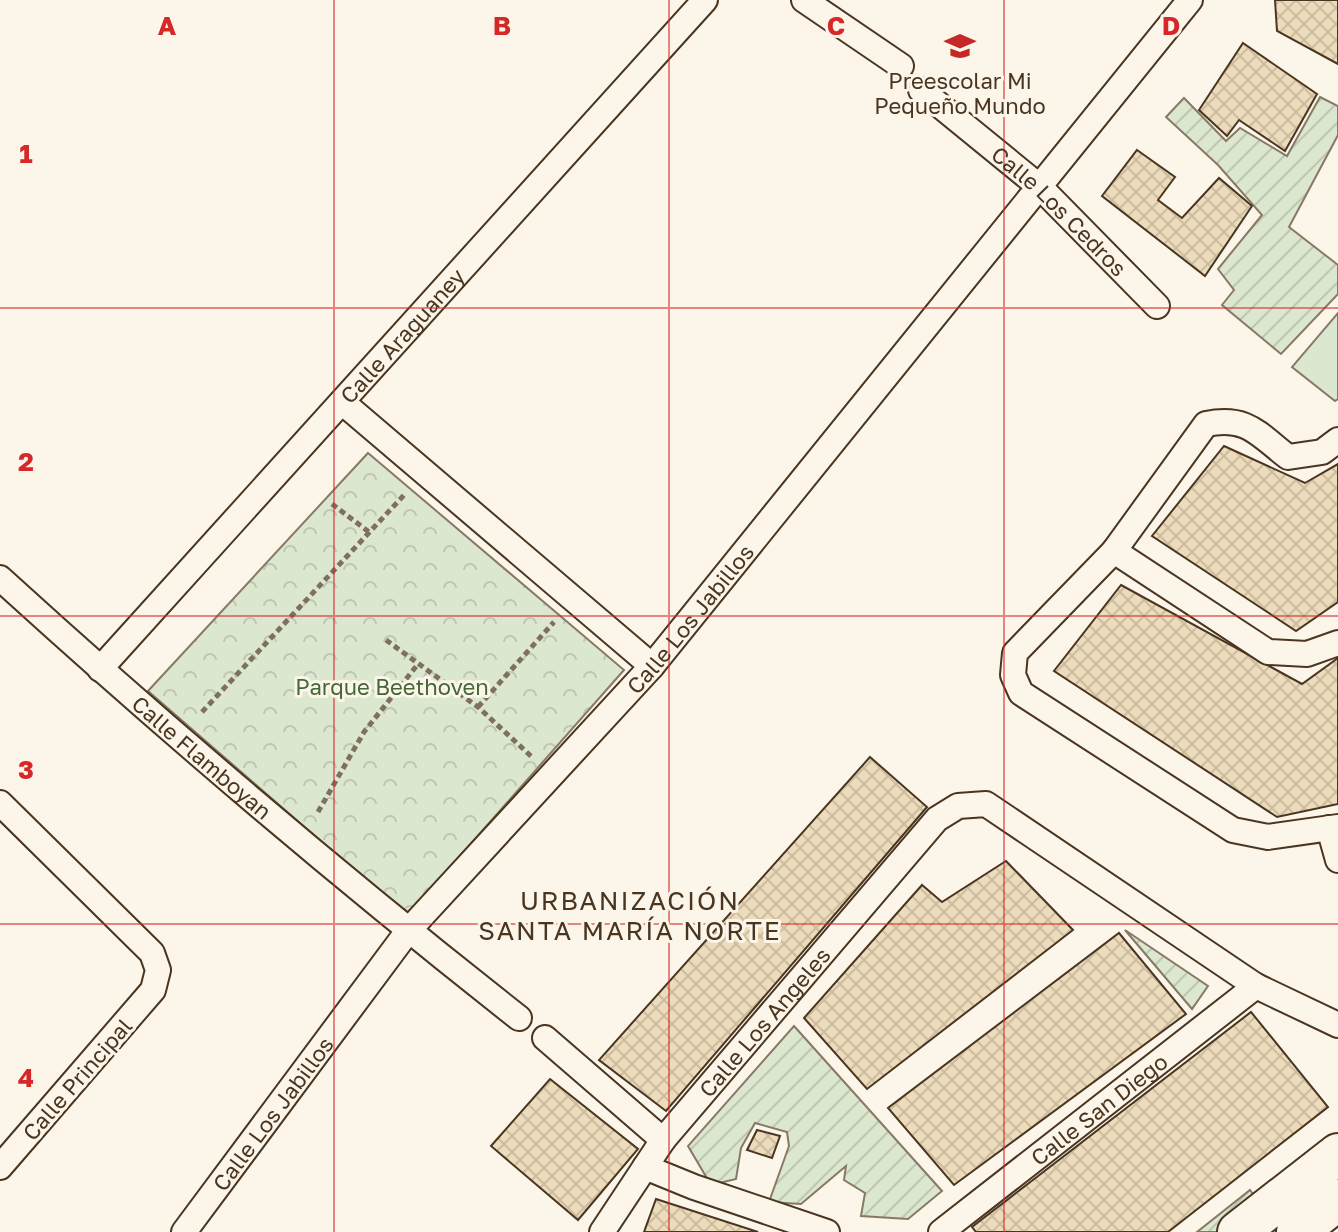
<svg xmlns="http://www.w3.org/2000/svg" width="1338" height="1232" font-family="'Golos Text',sans-serif">
<style>
.grass{fill:#dce7d0;stroke:#887966;stroke-width:2}
.park{fill:url(#park-crowns);stroke:#887966;stroke-width:2}
.garden{fill:url(#garden-furrows);stroke:#887966;stroke-width:2}
.building{fill:url(#building-cross-hatch);stroke:#4a3520;stroke-width:2}
.lines{fill:none;stroke-linecap:round;stroke-linejoin:round}
.minor-casing{stroke:#4a3520;stroke-width:28}
.trunk-casing{stroke:#4a3520;stroke-width:44}
.path{stroke:#7f6f5c;stroke-width:5;stroke-dasharray:6 4;stroke-linecap:butt}
.minor{stroke:#fbf6e9;stroke-width:24}
.trunk{stroke:#fbf6e9;stroke-width:40}
.grid{fill:none;stroke:#d62828;stroke-width:2;stroke-opacity:0.55}
.labels{text-anchor:middle;dominant-baseline:central;stroke-width:6;stroke-linejoin:round;paint-order:stroke}
.poi-label{font-size:22px;fill:#4a3520;stroke:#fbf6e9}
.street-label{font-size:22px;fill:#4a3520;stroke:#fbf6e9}
.park-label{font-size:22px;fill:#436837;stroke:#fbf6e9}
.quarter-label{font-size:26px;letter-spacing:2px;fill:#4a3520;stroke:#fbf6e9}
.grid-label{font-size:26px;text-anchor:middle;font-weight:bold;fill:#d62828;stroke:#fbf6e9;stroke-width:6;stroke-linejoin:round;paint-order:stroke}
</style>
<defs>
<pattern id="park-crowns" width="20" height="18" patternUnits="userSpaceOnUse" patternTransform="scale(2)"><rect width="20" height="18" fill="#dce7d0"/><path d="M2 6a3 3 0 1 1 6 0M12 15a3 3 0 1 1 6 0" fill="none" stroke="#bec7b2"/></pattern>
<pattern id="garden-furrows" width="10" height="10" patternUnits="userSpaceOnUse" patternTransform="scale(2)"><rect width="10" height="10" fill="#dce7d0"/><path d="M-1 1l2-2M0 10L10 0M9 11l2-2" fill="none" stroke="#bec7b2"/></pattern>
<pattern id="building-cross-hatch" width="8" height="8" patternUnits="userSpaceOnUse" patternTransform="scale(2)"><rect width="8" height="8" fill="#ecdcbc"/><path d="M0 0l8 8M0 8l8-8" fill="none" stroke="#ccbda1"/></pattern>
</defs>
<rect width="100%" height="100%" fill="#fbf6e9"/>
<path class="grass" d="M1338,313V399L1335,401L1292,367Z"/>
<path class="park" d="M368,453L624,670L407,916L148,691Z"/>
<path class="garden" d="M1320,97L1338,106V135L1289,227L1338,265V294L1281,354L1222,305L1234,290L1218,269L1262,215L1218,165L1166,117L1184,98L1226,141L1240,128L1287,156Z
M1125,930L1208,986L1192,1009Z
M794,1026L942,1191L908,1219L861,1216L865,1193L844,1180L846,1166L801,1204L769,1202L789,1146L787,1132L755,1123L741,1148L736,1179L711,1185L688,1146Z
M1250,1190L1260,1203L1223,1232H1197Z"/>
<path class="building" d="M1275,0H1338V64L1277,31Z
M1243,43L1317,94L1285,151L1239,120L1227,136L1199,110Z
M1137,150L1175,177L1158,200L1182,218L1219,178L1252,206L1205,276L1102,196Z
M1224,446L1305,483L1338,464V602L1296,631L1152,536Z
M1121,585L1302,684L1338,658V804L1277,817L1054,671Z
M870,757L927,807L666,1111L599,1060Z
M1006,861L1073,930L867,1089L804,1018L922,885L942,902Z
M1119,933L1186,1014L954,1185L888,1108Z
M1251,1012L1328,1107L1168,1232H976L972,1227Z
M550,1079L638,1149L578,1220L491,1146Z
M757,1130L780,1136L772,1158L747,1150Z
M656,1199L758,1232H644Z"/>
<g class="lines">
<g class="minor-casing">
<g id="minor">
<path d="M804,0L901,66"/>
<path id="s1" d="M921,90L1040,187L1157,306"/>
<path d="M342,402L652,666"/>
<path d="M1338,440L1322,452L1288,457C1257,433 1247,416 1206,424L1114,551L1015,653L1013,675L1021,693L1233,830L1268,837L1338,827"/>
<path d="M1114,551L1268,652L1307,654L1338,643"/>
<path id="s2" d="M0,578C168,731 341,878 519,1018"/>
<path id="s3" d="M100,669L705,0"/>
<path d="M0,803L152,953L158,970L153,990L0,1167"/>
<path d="M1329,828L1338,860"/>
<path d="M545,1038L663,1140"/>
<path d="M645,1167L694,1187L827,1232"/>
<path id="s4" d="M184,1232L408,931L652,666L1190,0"/>
<path id="s5" d="M602,1232L663,1140L937,819L958,806L986,804L1256,986L1338,1025"/>
<path id="s6" d="M941,1232L1256,986"/>
</g>
</g>
<g class="trunk-casing">
<path id="trunk" d="M1238,1232L1338,1154
M1297,1232L1338,1200"/>
</g>
<path class="path" d="M332,504L369,532
M386,640L478,707L533,758
M478,707L554,622
M202,712L405,494
M318,812L364,732L418,664"/>
<use href="#minor" class="minor"/>
<use href="#trunk" class="trunk"/>
</g>
<path class="grid" d="M334,0V1232M669,0V1232M1004,0V1232M0,308H1338M0,616H1338M0,924H1338"/>
<defs>
<g id="school-bare" transform="scale(2.4)"><path d="M0-5L7-2L0 1L-7-2ZM-4 1L0 2.5L4 1V4Q0 6-4 4Z" fill="#c62828" stroke="#fbf6e9" stroke-width="2.5" paint-order="stroke"/></g>
</defs>
<g fill-rule="evenodd">
<use href="#school-bare" x="960" y="46"/>
</g>
<g class="labels">
<g class="poi-label">
<text x="960" y="80">Preescolar Mi<tspan x="960" dy="25">Pequeño Mundo</tspan></text>
</g>
<g class="street-label">
<text stroke="none"><textPath href="#s1" startOffset="184">Calle Los Cedros</textPath></text>
<text stroke="none"><textPath href="#s3" startOffset="450">Calle Araguaney</textPath></text>
<text stroke="none"><textPath href="#s4" startOffset="796">Calle Los Jabillos</textPath></text>
<text stroke="none"><textPath href="#s2" startOffset="270">Calle Flamboyan</textPath></text>
<text stroke="none"><textPath href="#s5" startOffset="266">Calle Los Angeles</textPath></text>
<text transform="translate(77 1079) rotate(-49)">Calle Principal</text>
<text stroke="none"><textPath href="#s6" startOffset="200">Calle San Diego</textPath></text>
<text stroke="none"><textPath href="#s4" startOffset="148">Calle Los Jabillos</textPath></text>
</g>
<g class="park-label">
<text x="392" y="686">Parque Beethoven</text>
</g>
<g class="quarter-label">
<text x="630" y="900">URBANIZACIÓN<tspan x="630" dy="30">SANTA MARÍA NORTE</tspan></text>
</g>
</g>
<g class="grid-label">
<text x="167" y="35">A</text>
<text x="502" y="35">B</text>
<text x="836" y="35">C</text>
<text x="1171" y="35">D</text>
<text x="26" y="163">1</text>
<text x="26" y="471">2</text>
<text x="26" y="779">3</text>
<text x="26" y="1087">4</text>
</g>
</svg>
